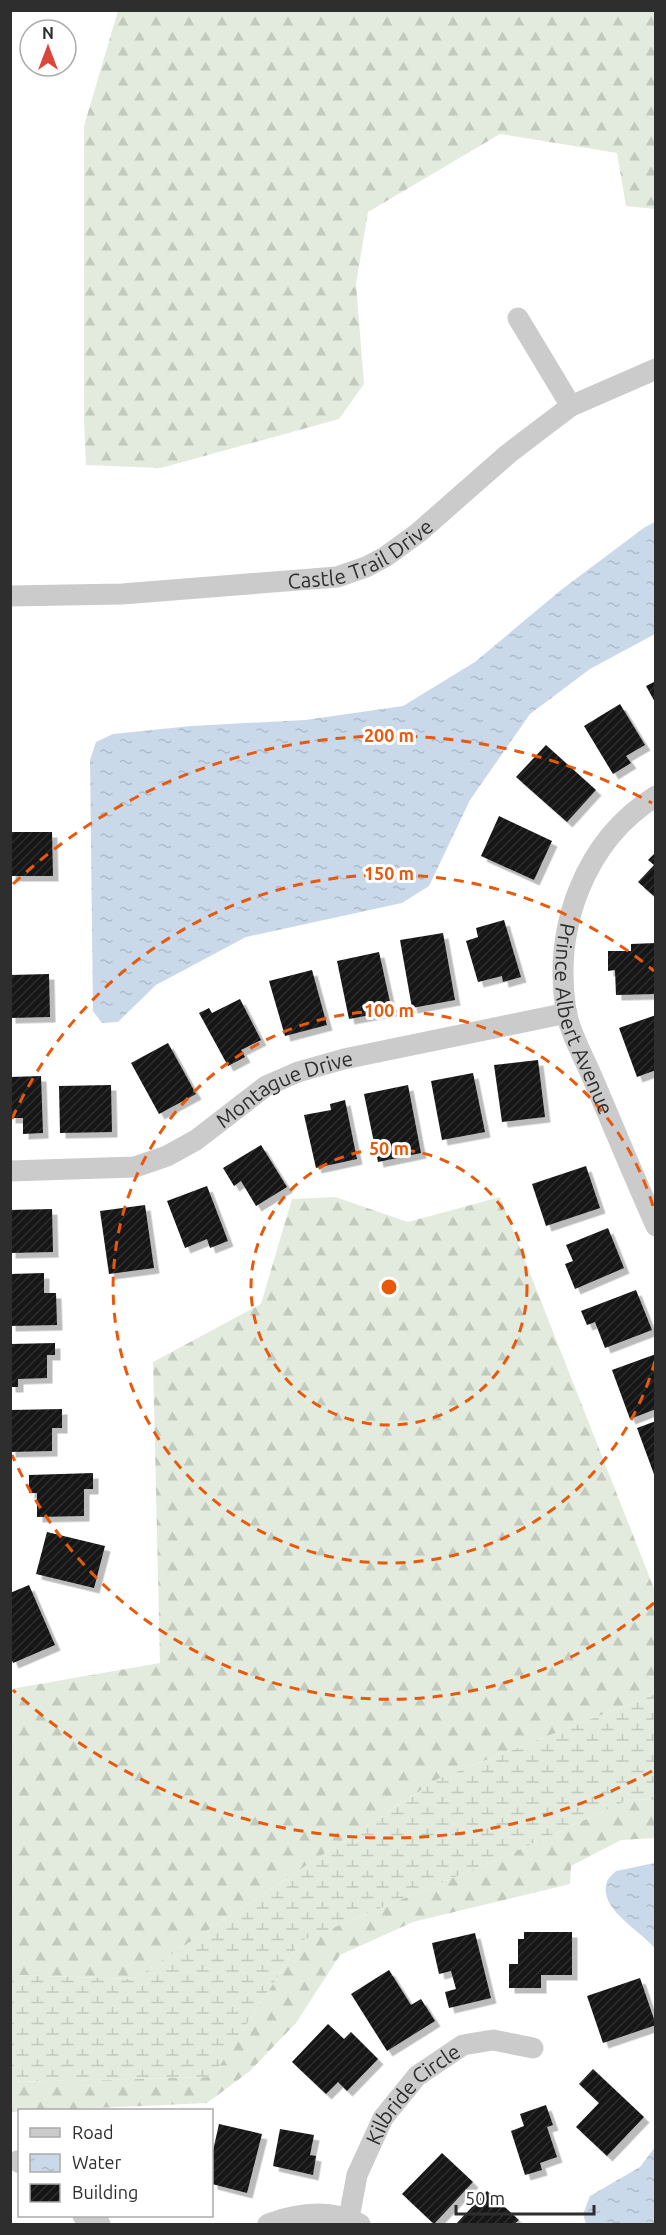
<svg xmlns="http://www.w3.org/2000/svg" width="666" height="2235" font-family="Ubuntu,sans-serif">
<style>
.forest{fill:url(#forest-firs)}
.wetland{fill:url(#wetland-marsh)}
.water{fill:url(#water-ripples)}
.building{fill:url(#building-hatch);filter:url(#shadow)}
.lines{fill:none;stroke-linecap:round;stroke-linejoin:round}
.street{stroke:#cbcbcb;stroke-width:21}
.ring{fill:none;stroke:#e8590c;stroke-width:3;stroke-dasharray:10 8}
.labels{text-anchor:middle;dominant-baseline:central;stroke-width:6;stroke-linejoin:round;paint-order:stroke}
.street-label{font-size:21px;fill:#2e2e2e;stroke:#fff}
.centre{fill:#e8590c;stroke:#fff;stroke-width:3}
.ring-label{font-size:18px;text-anchor:middle;font-weight:bold;fill:#e8590c;stroke:#fff;stroke-width:6;stroke-linejoin:round;paint-order:stroke}
</style>
<defs>
<pattern id="forest-firs" width="22" height="20" patternUnits="userSpaceOnUse" patternTransform="scale(1.5)"><rect width="22" height="20" fill="#e2ebdd"/><path d="M5 1l3.5 6h-7zM16 11l3.5 6h-7z" fill="#c2cabe"/></pattern>
<pattern id="wetland-marsh" width="20" height="14" patternUnits="userSpaceOnUse" patternTransform="scale(1.5)"><rect width="20" height="14" fill="#e2ebdd"/><path d="M1 5h8M5 5V1M11 12h8M15 12V8" fill="none" stroke="#c2cabe"/></pattern>
<pattern id="water-ripples" width="26" height="14" patternUnits="userSpaceOnUse" patternTransform="scale(1.5)"><rect width="26" height="14" fill="#cad9ea"/><path d="M2 4q2-2 4 0t4 0M15 11q2-2 4 0t4 0" fill="none" stroke="#aebbc9"/></pattern>
<pattern id="building-hatch" width="6" height="6" patternUnits="userSpaceOnUse" patternTransform="scale(1.5)"><rect width="6" height="6" fill="#151515"/><path d="M-1 1l2-2M0 6l6-6M5 7l2-2" fill="none" stroke="#2f2f2f"/></pattern>
<filter id="shadow"><feDropShadow dx="5.5" dy="5.5" stdDeviation="0" flood-color="#0004"/></filter>
</defs>
<rect width="100%" height="100%" fill="#fff"/>
<path class="forest" d="M118,11H655V209L626,206L617,153L500,134L368,212L356,284L364,384L339,419L161,468L86,465L84,421V126Z
M335,1197L408,1222L500,1197L655,1591V1694L438,1779L134,1979L11,1975V1689L160,1663L153,1362L261,1304L292,1199Z
M630,1799L655,1800V1838L621,1840L571,1866L570,1884L413,1922L340,1955L296,2023L250,2071L207,2103L11,2112L10,2082L212,2077L301,1941L501,1858Z"/>
<path class="wetland" d="M655,1694V1800L630,1799L501,1858L301,1941L212,2077L11,2082V1975L134,1979L438,1779Z"/>
<path class="water" d="M655,522V634L590,669L530,714L470,800L429,886L402,903L246,937L156,985L118,1022L102,1023L93,1011L90,760L96,742L113,734L191,726L305,720L403,706L475,662L561,590L645,527Z
M655,1863H656L655,1949C642,1931 597,1909 607,1882C608,1878 613,1874 616,1871Z
M655,2147V2224H586L583,2214L590,2196L640,2167Z"/>
<path class="building" d="M656,681V704L646,686Z
M620,704L645,745L626,756L631,763L613,774L584,726Z
M546,745L596,790L567,822L516,777Z
M499,816L552,841L534,880L481,856Z
M10,832H52L53,876H10Z
M656,852V898L638,882L654,865L648,860Z
M504,920L521,977L503,982L502,976L478,982L466,941L478,937L476,928Z
M443,933L455,1000L412,1008L400,940Z
M656,943V994L616,995L615,970L608,971V951H631V944Z
M379,952L392,1011L349,1019L337,961Z
M312,970L327,1025L285,1036L269,981Z
M49,974L50,1017L10,1018V975Z
M240,999L261,1040L241,1050L245,1057L228,1066L199,1013L209,1008L212,1013Z
M656,1015V1070L637,1077L619,1028Z
M168,1043L196,1094L159,1114L131,1063Z
M538,1060L545,1117L502,1122L494,1065Z
M473,1073L485,1132L442,1140L431,1081Z
M41,1076L43,1133L23,1134V1118H10V1077Z
M111,1085L112,1132L60,1133L59,1086Z
M408,1085L421,1153L378,1162L364,1094Z
M345,1100L357,1159L316,1168L304,1115L331,1110L330,1104Z
M261,1145L287,1187L256,1206L241,1181L234,1186L223,1168Z
M586,1166L600,1208L546,1226L532,1184Z
M207,1186L228,1241L210,1248L207,1239L185,1248L167,1201Z
M145,1205L154,1268L109,1274L100,1211Z
M52,1209L53,1252L10,1253V1210Z
M608,1228L624,1268L575,1289L565,1264L573,1261L566,1245Z
M44,1273V1293H56L57,1325L10,1326V1274Z
M636,1290L652,1330L605,1348L595,1322L587,1325L581,1311Z
M55,1343V1355H47V1378L18,1379V1387H10V1344Z
M656,1354V1409L630,1419L612,1370Z
M62,1409V1428H52V1451L10,1452V1410Z
M656,1421V1477H655L637,1428Z
M93,1473V1489H84V1516L37,1517V1493H29V1475Z
M47,1532L105,1546L94,1588L36,1574Z
M29,1585L55,1645L13,1663L10,1656V1593Z
M524,1932H572V1975H541V1988H509V1964H518V1939H524Z
M475,1933L491,1998L449,2008L445,1992L456,1989L451,1971L439,1974L432,1943Z
M389,1970L411,2005L421,1999L435,2021L387,2051L351,1994Z
M640,1978L656,2025L603,2043L587,1996Z
M328,2024L344,2039L351,2032L378,2059L347,2091L338,2082L326,2094L292,2062Z
M593,2069L644,2117L607,2156L576,2127L599,2103L579,2084Z
M546,2105L553,2125L547,2127L557,2157L540,2163L542,2170L525,2175L511,2131L524,2126L520,2114Z
M219,2124L262,2134L247,2193L212,2184V2155Z
M280,2129L314,2135L310,2155L316,2156L313,2175L273,2166Z
M442,2153L473,2182L434,2224L402,2194Z
M487,2191L519,2220L514,2224H456Z"/>
<g class="lines">
<g class="street">
<path d="M518,318L571,406"/>
<path id="s1" d="M10,596L122,594L337,577L366,567L385,557L418,533L508,454L571,406L656,369"/>
<path id="s2" d="M656,796C584,841 553,928 566,1011C570,1034 584,1057 593,1079C614,1128 634,1177 656,1226"/>
<path id="s3" d="M10,1171L135,1167L167,1156L196,1140L266,1086L298,1072L344,1059L567,1013"/>
<path d="M17,2161L20,2163"/>
<path d="M83,2216L100,2224"/>
<path id="s4" d="M349,2218L357,2175L383,2118L417,2076L463,2045L493,2040L533,2048"/>
<path d="M268,2224C298,2213 331,2209 360,2224"/>
</g>
</g>
<g class="ring">
<circle cx="389" cy="1287" r="138"/>
<path d="M655 1361A276 276 0 1 1 655 1213"/>
<path d="M654 1603A413 413 0 0 1 12 1455M12 1119A413 413 0 0 1 654 971"/>
<path d="M652 1771A551 551 0 0 1 13 1690M13 884A551 551 0 0 1 652 803"/>
</g>
<g class="labels">
<g class="street-label">
<text stroke="none"><textPath href="#s1" startOffset="357">Castle Trail Drive</textPath></text>
<text stroke="none"><textPath href="#s2" startOffset="258">Prince Albert Avenue</textPath></text>
<text stroke="none"><textPath href="#s3" startOffset="296">Montague Drive</textPath></text>
<text stroke="none"><textPath href="#s4" startOffset="144">Kilbride Circle</textPath></text>
</g>
</g>
<circle cx="389" cy="1287" r="9" class="centre"/>
<g class="ring-label">
<text x="389" y="742">200 m</text>
<text x="389" y="880">150 m</text>
<text x="389" y="1017">100 m</text>
<text x="389" y="1155">50 m</text>
</g>
<rect width="666" height="2235" fill="none" stroke="#2e2e2e" stroke-width="24"/>
<rect x="18" y="2109" width="195" height="108" fill="#ffffff" stroke="#ababab" stroke-width="1.5"/>
<rect x="30" y="2128" width="30" height="9" fill="#cbcbcb" stroke="#ababab" stroke-width="1.5"/>
<text x="72" y="2139" font-size="18" fill="#2e2e2e">Road</text>
<rect x="30" y="2154" width="30" height="18" fill="url(#water-ripples)" stroke="#ababab" stroke-width="1.5"/>
<text x="72" y="2169" font-size="18" fill="#2e2e2e">Water</text>
<rect x="30" y="2184" width="30" height="18" fill="url(#building-hatch)" stroke="#ababab" stroke-width="1.5"/>
<text x="72" y="2199" font-size="18" fill="#2e2e2e">Building</text>
<g transform="translate(48 48)"><circle r="28" fill="#ffffff" stroke="#ababab" stroke-width="1.5"/>
<path d="M0-4.5L10 22L0 15L-10 22Z" fill="#dc453a"/>
<text y="-9" font-size="16" font-weight="bold" text-anchor="middle" fill="#2e2e2e">N</text>
</g>
<path d="M456 2205v9h138v-9" fill="none" stroke="#2e2e2e" stroke-width="3"/>
<text x="465" y="2205" font-size="18" fill="#2e2e2e" stroke="#ffffff" stroke-width="4.5" paint-order="stroke">50 m</text>
</svg>
